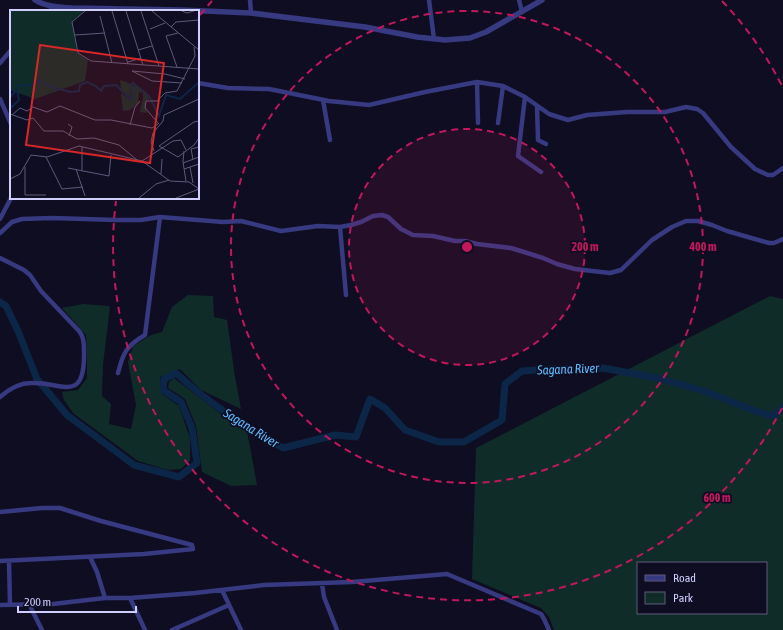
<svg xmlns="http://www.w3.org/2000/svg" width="783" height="630" font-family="'Asap Condensed',sans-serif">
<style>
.green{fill:#102c29;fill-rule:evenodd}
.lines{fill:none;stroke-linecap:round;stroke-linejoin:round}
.river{stroke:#0c2647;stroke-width:7}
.minor{stroke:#373981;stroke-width:4.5}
.tertiary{stroke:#373981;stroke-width:5.5}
.ring{fill:none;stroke:#c2185b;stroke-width:2;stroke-dasharray:7 5}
.labels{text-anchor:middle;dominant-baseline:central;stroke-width:3.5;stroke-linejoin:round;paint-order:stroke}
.water-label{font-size:13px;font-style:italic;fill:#5cbdff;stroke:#0f0d22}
.inset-river{fill:none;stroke:#0c2647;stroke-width:2}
.inset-road{fill:none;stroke:#5c5a7a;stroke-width:1}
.view{fill:#d62828;fill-opacity:0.15;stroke:#d62828;stroke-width:2}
.inset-edge{fill:none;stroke:#d0ceff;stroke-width:2}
.centre{fill:#c2185b;stroke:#0f0d22;stroke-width:2}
.ring-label{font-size:12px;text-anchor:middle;font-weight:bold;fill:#c2185b;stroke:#0f0d22;stroke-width:3.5;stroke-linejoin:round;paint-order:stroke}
</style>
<rect width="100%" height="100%" fill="#0f0d22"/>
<path class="green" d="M188,295L213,296L214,317L227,320L235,377L241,409L201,390L180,369L160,377L162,394L179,406L190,438V461L181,469L168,470L138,461L73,413L64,400L62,392L78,390L87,378V356L86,335L62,308L83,304L110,306L103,365L102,396L111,404L109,424L131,429L136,405L128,362L133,346L151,335L162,332L172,307Z
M770,296L783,299V630H554L549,617L541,608L472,579L476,448ZM638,563H766V613H638Z
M174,378L234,424L247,431L257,485L231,486L202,472L196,426L185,399L168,388L169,382Z"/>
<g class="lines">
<path class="river" d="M0,302L6,306L18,331L37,379L67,415L134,465L179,477L197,463L192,428L181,402L163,390L164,379L176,373C209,404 244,425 283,448L335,435L356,437L370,399L385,408L405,430L439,442H464L502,420L505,384L522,371L550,369L603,368L662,379L704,391L755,411L774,416L783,407"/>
<path class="minor" d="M250,0L251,13
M429,0L434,39
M519,0L522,12
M49,11L55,7
M0,63L11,50
M477,82L478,123
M198,83L228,88L269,89L329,101L369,105L425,92L477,82L503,86L525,97L549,114L568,120L587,115L627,112H665L686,107L697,109L703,113L731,147L755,169L768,175H773L783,168
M525,97L518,156L541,172
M0,99L11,124
M323,100L330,140
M537,106L538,140L546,144
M498,123L503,86
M0,219L11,198
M340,227L346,295
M0,233L12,222L22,219L52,218L116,220H141L160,217L223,222L241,221L281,231L318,226L340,227L351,225L361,222L373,216L382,215L388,217L401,229L413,235L433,236L455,241H465L477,244L511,248L543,258L557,264L575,269L610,273L621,270L652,240L672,227L686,221H698L712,225L727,231L769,243H774L783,239
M0,258L24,270L30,275L41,291L79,331C85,338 84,349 84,358C83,404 59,381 31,383C20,383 8,390 0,397
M118,373C123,353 126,346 145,335L160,217
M0,512L42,508H60L101,521L192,545L193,549L144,554L0,561
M90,557L97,572L105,598
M9,561L10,605
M322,584L324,597L337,630
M222,590L241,630
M130,598L145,630
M29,604L42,630
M0,605L53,604L105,598H130L195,593L264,585L352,582L447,574L541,614L544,619L549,630
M172,630L229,605"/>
<path class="tertiary" d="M35,0C46,7 60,7 72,8L182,10L251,13L365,27L417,37L445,40L470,38L486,32L542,0"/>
</g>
<circle cx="467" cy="247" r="118" fill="#c2185b" fill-opacity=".12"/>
<g class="ring">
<circle cx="467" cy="247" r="118"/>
<circle cx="467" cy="247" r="236"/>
<path d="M782 408A354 354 0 0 1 116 201M200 15A354 354 0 0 1 212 1M722 1A354 354 0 0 1 782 86"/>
</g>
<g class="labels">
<g class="water-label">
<text transform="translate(568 369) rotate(-2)">Sagana River</text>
<text transform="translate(251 428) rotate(32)">Sagana River</text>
</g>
</g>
<g transform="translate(10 10)">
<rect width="189" height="189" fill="#0f0d22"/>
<path d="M0,1H74L62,11L67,43L78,50L75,71L25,89L0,80ZM110,70L119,73L122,89L111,79ZM120,75L129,77L138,86L139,89L135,91L137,103L130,102L133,88V83L129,82L128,93L120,100L113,101L111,83L120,90L123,89Z" fill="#102c29"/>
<path class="inset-river" d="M0,79L5,82L0,87M0,94L2,97L9,90L7,80L10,75H23L27,70L44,78L61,82L69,81L70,75L77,72L86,76L91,81L94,76L106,75L121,90L123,87L120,75L123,73L139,86L149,106L156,85L170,89L189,72"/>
<path class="inset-road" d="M75,1L62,12L68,43L81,51L189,59M102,1L118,54M116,1L133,55M131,1L149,56M142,1L189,40M172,1L177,3L184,1M90,6L102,53M161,17L166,12L189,10M140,19L155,13M65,25L95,23M128,40L142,36M118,52L131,48M167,57L156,26L168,23M172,73L142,71L122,61L155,64L175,69M0,104L17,110L23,108L34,121H53L67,129L84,128L109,135L127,150M2,105L10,98L17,101L23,97L37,102L50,96L85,110H101L142,118L148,114M189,111L184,112L149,136L168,147L184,135L189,128M58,114L62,117L59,126M149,114L135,98L136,91H147L155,83L167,81L185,46L184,37M120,115L125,97L130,91M144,141L141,132L143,123L153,111L154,105L189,89M174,141L173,152L176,171M36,147L52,179L73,177M183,149L181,139L189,137M132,151L163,131L171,130L176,140M173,153L189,147M15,157V185H36M180,157L183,173M58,158L99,166L101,145M66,159L75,186M174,159L189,154M72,160V137M151,164L152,149M0,169L10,164L21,145L37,147L69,136L132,151L160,171L179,172L189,179M129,188L146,174L159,170M166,188L189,179"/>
<path class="view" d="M30,35L154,53L140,153L16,135Z"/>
<rect width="189" height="189" class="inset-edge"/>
</g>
<circle cx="467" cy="247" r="6" class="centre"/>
<g class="ring-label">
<text x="585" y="251">200 m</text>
<text x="703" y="251">400 m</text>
<text x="717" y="502">600 m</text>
</g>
<rect x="637" y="562" width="130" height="52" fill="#0f0d22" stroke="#5c5a7a"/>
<rect x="645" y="575" width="20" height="6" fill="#373981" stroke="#5c5a7a"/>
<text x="673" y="582" font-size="12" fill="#d0ceff">Road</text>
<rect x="645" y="592" width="20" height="12" fill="#102c29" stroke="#5c5a7a"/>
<text x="673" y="602" font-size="12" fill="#d0ceff">Park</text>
<path d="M18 606v6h118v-6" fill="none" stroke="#d0ceff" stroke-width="2"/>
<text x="24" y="606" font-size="12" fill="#d0ceff" stroke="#0f0d22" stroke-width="3" paint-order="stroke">200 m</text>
</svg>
